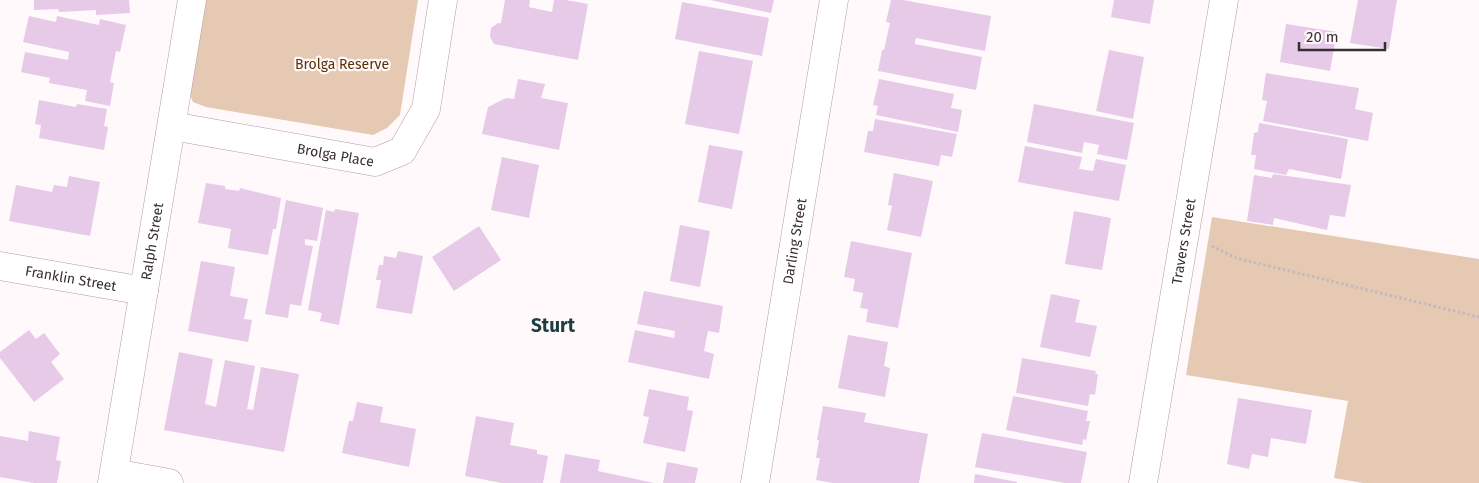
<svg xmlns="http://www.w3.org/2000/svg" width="1479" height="483" font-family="'Fira Sans',sans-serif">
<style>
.green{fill:#e5c9b3}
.building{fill:#e6cae7}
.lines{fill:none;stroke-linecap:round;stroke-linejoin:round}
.minor-casing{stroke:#b59aa2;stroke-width:29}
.path{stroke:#c2babd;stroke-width:3;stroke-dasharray:2.5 2.5;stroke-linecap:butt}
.minor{stroke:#fff;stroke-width:28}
.labels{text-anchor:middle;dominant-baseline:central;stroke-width:4.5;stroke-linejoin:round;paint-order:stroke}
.park-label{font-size:14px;fill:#5a3005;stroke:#fff9fb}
.street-label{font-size:14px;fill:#392f32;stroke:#fff9fb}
.district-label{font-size:19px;font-weight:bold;fill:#1c3e40;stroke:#fff9fb}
</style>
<rect width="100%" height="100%" fill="#fff9fb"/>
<path class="green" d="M203,0H418L400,115L387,128L373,135L206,107L193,102L188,90Z
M1212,217L1479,259V483H1363L1334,478L1348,401L1186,375Z"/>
<path class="building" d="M34,0H129L130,13L96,15V10L59,12L58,9L34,10Z
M505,0H530L529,7L552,12L554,0H566L588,4L578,60L494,44L490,37L491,28L498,23H501Z
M710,0H774L771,13Z
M891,0H903L991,16L985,51L916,38L915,41V44L982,57L976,90L878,71L882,50H884L890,23L886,22Z
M1114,0H1154L1150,24L1111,17Z
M1358,0H1397L1389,49L1350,43Z
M682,2L769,18L762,56L675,39Z
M29,16L56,22L57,16L99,25L100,19L126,25L120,52L116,51L110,82L114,83L110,106L85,101L87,90L49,83L50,78L21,72L25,52L68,60L69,52L23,42Z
M1286,24L1337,32L1330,71L1280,62Z
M1109,50L1144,57L1133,119L1096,111Z
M699,51L753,61L739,134L685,124Z
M1266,73L1359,88L1355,109L1373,113L1368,141L1263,121L1267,101L1262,100Z
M518,79L545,84L541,98L568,103L559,150L482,134L488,107L506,98L514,99Z
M879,79L954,94L951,108L962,110L958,132L876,115L878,106L873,105Z
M39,100L76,107L77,104L107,109L104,126L108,127L104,150L39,138L41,125L35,124Z
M1034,104L1134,123L1127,160L1097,154L1099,145L1084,142L1082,153L1027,142Z
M875,119L957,134L952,157L941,155L939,166L864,152L868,131H873Z
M1259,123L1348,139L1341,179L1289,169L1286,175L1254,169L1256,155H1251L1254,133L1258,132Z
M709,145L743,151L732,209L698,202Z
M1025,146L1082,157L1079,169L1093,171L1096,159L1126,165L1119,201L1018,182Z
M502,157L539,165L529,218L491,210Z
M894,173L933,181L921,237L887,230L892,206L888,205Z
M1273,174L1351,185L1345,217L1330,215L1327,230L1274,218L1273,225L1247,221L1254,175L1272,178Z
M69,176L100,182L90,236L9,221L16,185L52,192L54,185L67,187Z
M206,183L225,186V189L239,191L240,188L281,198L276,229H273L268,255L228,248L231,229L198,223Z
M286,200L323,208L317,241L305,239V245L313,246L301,306L290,304L288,318L265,314Z
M335,209L359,213L339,325L320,321L322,313L308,310L326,210L334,212Z
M1074,211L1111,218L1102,270L1065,264Z
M680,225L710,231L700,287L670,281Z
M479,226L501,260L454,291L432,257Z
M851,241L912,253L898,328L866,322L868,309L860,308L863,293L853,291L855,279L844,277Z
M398,251L423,256L412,314L376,308L381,280H376L379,265H383L384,256L396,258Z
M201,261L235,267L230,296L248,299L244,319L252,320L248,342L188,331Z
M644,291L723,306L719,333L708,331L704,351L714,354L709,379L628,362L635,330L674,338L675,331L637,324Z
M1051,294L1080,300L1075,322L1097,326L1090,357L1040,347Z
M29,330L36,339L44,333L60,354L51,362L64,379L34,402L0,358V352Z
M848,335L888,342L884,366L890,368L885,397L838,388Z
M179,352L213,359L205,404L216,407L225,360L255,366L247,409L253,410L261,367L299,374L284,452L164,430Z
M1022,358L1096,371L1095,374H1098L1095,395L1090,394L1088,406L1016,393Z
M649,389L689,397L687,410L693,411L685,452L643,443L649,417L643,416Z
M1013,396L1088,411L1086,421H1090L1086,440L1083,439L1082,445L1006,430Z
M1238,398L1312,410L1306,444L1271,438L1268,457L1252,454L1249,469L1227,464Z
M357,402L383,407L380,422L416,429L409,467L342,453L349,421H353Z
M823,406L866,413L864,422L928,434L919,483H833L816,480L820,458H816L819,440H817Z
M476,416L514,423L510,445L537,450V454L548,456L543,483H502L465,476Z
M29,431L60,437L56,460L61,461L57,483H34L0,477V436L28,441Z
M982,433L1087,452L1081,483H1065L975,467Z
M565,454L600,460L598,471L654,483H560Z
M667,462L698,468L695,483H663Z
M975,474L1017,482V483H974Z"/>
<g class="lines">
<g class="minor-casing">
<g id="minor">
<path id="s1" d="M172,126L375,162L402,151L426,109L443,0"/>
<path id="s2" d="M0,266L144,291"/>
<path d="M114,473L169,483"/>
<path id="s3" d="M112,483L192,0"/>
<path id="s4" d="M755,483L834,0"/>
<path id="s5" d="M1143,483L1224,0"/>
</g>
</g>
<path class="path" d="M1212,246L1236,258L1479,317"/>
<use href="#minor" class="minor"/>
</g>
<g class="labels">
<g class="park-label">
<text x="342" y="64">Brolga Reserve</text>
</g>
<g class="street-label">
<text stroke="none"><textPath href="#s1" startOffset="166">Brolga Place</textPath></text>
<text stroke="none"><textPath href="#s3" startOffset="245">Ralph Street</textPath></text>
<text stroke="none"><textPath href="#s4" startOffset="245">Darling Street</textPath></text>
<text stroke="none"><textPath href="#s5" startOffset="245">Travers Street</textPath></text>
<text stroke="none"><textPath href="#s2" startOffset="72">Franklin Street</textPath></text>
</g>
<g class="district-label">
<text x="553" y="325">Sturt</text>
</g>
</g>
<path d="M1299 42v8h86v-8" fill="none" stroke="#392f32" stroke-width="2.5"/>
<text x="1306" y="42" font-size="15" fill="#392f32" stroke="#fff9fb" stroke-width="4" paint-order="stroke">20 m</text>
</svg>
